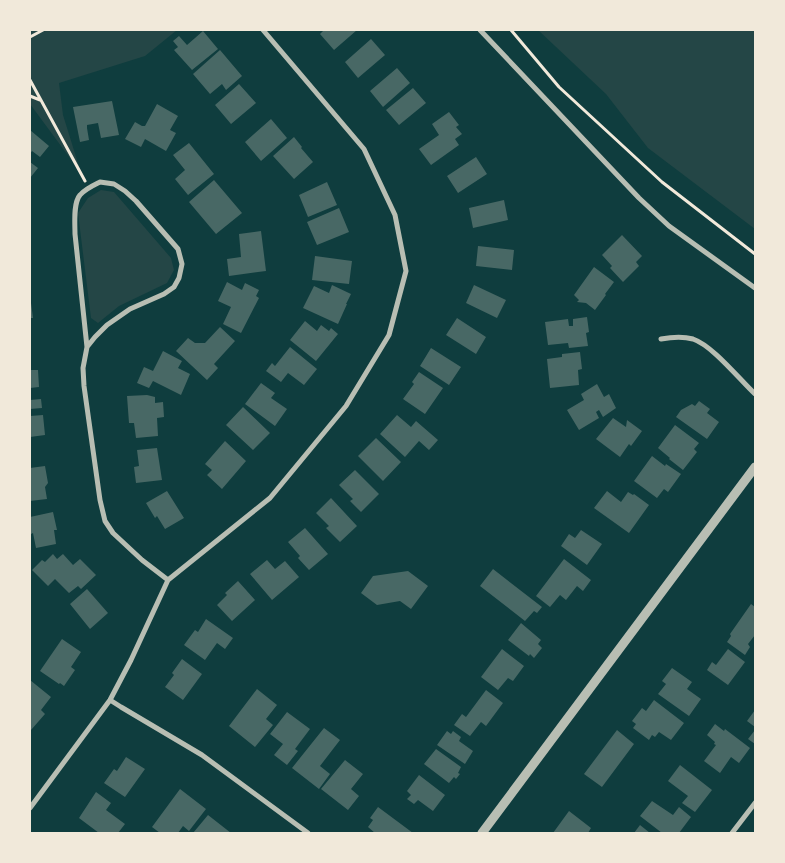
<svg xmlns="http://www.w3.org/2000/svg" width="785" height="863" font-family="Signika,sans-serif">
<style>
.green{fill:#244646}
.building{fill:#486865}
.lines{fill:none;stroke-linecap:round;stroke-linejoin:round}
.path{stroke:#f1e9da;stroke-width:3}
.minor{stroke:#b8beb3;stroke-width:5}
.tertiary{stroke:#b8beb3;stroke-width:9}
</style>
<rect width="100%" height="100%" fill="#0f3d3e"/>
<path class="green" d="M30,30H177L145,56L59,83L63,115L81,173L30,104Z
M538,30H755V229L648,148L606,94Z
M101,190L114,192L171,258L174,270L167,283L119,306L98,323L91,318L78,213L88,198Z"/>
<path class="building" d="M324,30H357L334,50L320,34Z
M203,31L218,49L192,70L174,50L178,47L173,41L179,36L187,45Z
M371,39L385,55L358,78L345,62Z
M220,50L242,76L226,90L222,84L210,94L193,74Z
M397,68L410,83L383,107L370,91Z
M239,84L256,103L231,124L215,105Z
M413,88L426,103L399,125L386,110Z
M112,101L119,135L101,138L98,123L87,125V128L89,140L80,142L73,107Z
M157,104L178,116L170,130L176,133L166,151L145,139L141,147L125,139L135,122L142,126H145Z
M449,112L459,125L456,127L462,134L455,139L459,145L431,165L419,149L439,135L432,124Z
M271,119L287,138L261,161L245,142Z
M30,130L49,146L40,157L32,151L30,154Z
M294,137L302,147L301,148L313,162L294,179L273,156Z
M189,143L214,174L188,195L175,179L185,170L173,155Z
M476,157L487,174L458,193L447,176Z
M30,162L38,168L30,178Z
M214,180L242,213L216,234L189,202Z
M327,182L337,205L308,217L299,195Z
M504,200L508,220L473,228L469,208Z
M339,208L349,232L317,245L307,222Z
M261,231L266,271L229,276L227,259L241,257L239,234Z
M622,235L642,256L636,262L639,266L623,282L610,268L612,266L602,255Z
M478,246L514,250L512,270L476,266Z
M315,256L352,261L349,284L312,280Z
M594,267L614,282L605,294L606,295L595,310L586,303L577,302L579,300L574,295Z
M227,282L242,290L245,283L259,290L256,296L259,298L241,333L223,324L231,307L218,301Z
M332,285L351,294L346,304H347L338,324L303,308L314,286L329,293Z
M474,285L506,300L497,318L466,303Z
M30,303H31L33,318H30Z
M587,317L589,332L586,333L588,346L569,348L568,343L548,345L545,322L568,319L569,326H573V319Z
M457,318L486,337L476,354L446,335Z
M305,321L317,331L321,325L329,331L331,328L338,334L316,361L290,340Z
M220,327L235,341L214,364L218,368L207,380L176,351L188,338L195,343H205Z
M290,347L317,369L304,385L288,373L281,382L266,371L272,363L275,366Z
M431,348L461,367L449,385L420,366Z
M163,351L182,361L178,368L190,374L181,395L153,381L149,388L137,383L144,367L153,371Z
M580,352L582,369L578,370L579,385L550,388L547,359L562,357V354Z
M30,370H38L39,387L30,388Z
M419,372L443,388L425,414L403,399L414,384L412,382Z
M261,383L275,393L271,398L287,409L275,426L245,404Z
M597,384L604,397L609,394L616,408L603,417L599,410L596,412L599,418L579,430L567,410L584,400L581,394Z
M147,395L155,397V403L163,402L164,417L157,418L158,436L136,438L134,423H129L127,396Z
M41,399L42,408L30,409V400Z
M699,401L710,409L707,413L719,422L707,439L676,417L681,410L692,404L695,406Z
M243,407L270,433L253,450L226,425Z
M43,415L45,435L30,437V416Z
M397,415L411,427L416,421L438,440L429,450L419,441L405,457L380,434Z
M613,418L626,427L627,420L642,431L631,446L629,444L620,457L596,439Z
M675,425L699,443L694,449L697,452L683,470L669,459L670,458L658,448Z
M376,438L401,462L383,481L358,456Z
M225,441L246,461L222,489L207,475L212,470L205,464Z
M157,448L162,480L136,483L134,467L139,466L137,450Z
M652,456L665,466L666,464L681,474L668,492L664,489L657,498L634,481Z
M45,466L48,483L45,487L47,499L30,501V468Z
M355,470L379,494L361,512L350,501L353,499L339,485Z
M167,491L184,518L165,529L157,516L155,518L146,503Z
M607,491L621,502L628,492L633,495L634,494L649,505L629,533L594,508Z
M331,498L357,526L340,542L326,528L329,526L316,513Z
M53,512L57,530H54L56,544L36,548L33,533L31,534L30,529V517Z
M305,528L328,554L309,570L298,558L300,556L288,542Z
M581,530L602,544L587,565L561,546L569,534L575,538Z
M53,554L57,559L63,554L73,565L80,559L96,575L81,589L78,586L69,593L55,579L48,586L32,570L42,560L45,562Z
M564,559L591,580L583,591L577,586L566,600L560,595L550,607L536,596Z
M267,560L275,569L285,561L299,577L272,600L250,574Z
M493,569L542,607L537,613L534,611L525,621L480,586Z
M408,571L428,586L411,609L400,601L377,605L361,593L373,576Z
M238,581L255,600L232,621L217,605L227,595L225,593Z
M87,589L108,613L90,629L70,604Z
M751,604L755,607V635L748,644L750,647L745,655L727,642L731,636L730,634Z
M206,619L233,638L225,649L217,643L205,660L184,645L195,630L198,632Z
M521,623L541,640L538,644L542,648L534,658L530,654L529,656L508,640Z
M62,639L81,652L71,667L75,670L64,686L60,683L59,684L40,671Z
M502,649L524,666L513,681L508,678L498,690L481,677Z
M728,649L745,662L728,685L707,670L712,662L716,665Z
M182,659L202,674L183,700L165,687L174,675L172,673Z
M672,668L692,682L687,689L701,699L689,716L658,694L666,684L662,681Z
M30,680L51,697L41,710L45,714L31,730L30,729Z
M257,689L277,705L266,719L273,725L255,747L229,726Z
M486,690L503,703L486,726L481,722L470,736L454,725L462,714L466,717Z
M654,700L684,723L671,740L659,732L655,737L652,735L649,740L633,728L636,724L632,721L642,708L646,711Z
M755,710V727L747,721Z
M287,712L310,729L295,749L298,751L287,765L274,755L283,744L270,734Z
M715,724L724,731L725,729L750,748L739,763L731,757L720,773L704,761L716,745L714,744L715,742L707,735Z
M324,728L340,740L320,766L330,774L319,789L292,768Z
M617,730L634,744L602,787L584,774Z
M755,730V744L748,739Z
M447,731L451,734L453,731L461,737L459,741L473,751L465,764L437,745Z
M436,749L461,767L458,773L460,774L456,779L454,777L449,783L424,764Z
M126,757L145,769L125,797L104,783L114,769L117,771Z
M345,760L363,774L351,789L359,796L348,810L321,789Z
M680,765L712,790L695,812L682,803L688,796L668,781Z
M419,775L445,795L433,811L418,800L414,804L407,799L411,795L407,791Z
M180,789L206,809L189,831L183,826L178,833H160L152,827Z
M96,792L111,803L106,810L125,824L118,833H99L79,818Z
M652,801L673,815L679,807L691,817L679,833H662L640,816Z
M378,807L413,833H375L368,827L373,820L370,818Z
M569,811L591,828L588,833H553Z
M208,815L231,833H193Z
M640,825L650,833H634Z"/>
<g class="lines">
<path class="path" d="M511,30L559,87L662,182L755,254
M30,37L43,30
M30,80L85,181
M30,96L40,100"/>
<path class="minor" d="M480,30L639,198L669,226L755,288
M661,339C672,337 682,336 693,339C713,346 739,379 755,394
M87,347L95,337L107,325L130,309L164,294L174,287L179,278L182,264L178,249L136,201L125,191L114,184L100,182C94,185 85,189 80,195C73,203 75,224 75,234L87,347L83,368L84,386L100,500L105,521L113,533L142,560L168,580
M110,700L121,707L202,755L308,833
M30,808L110,700L131,660L168,580L270,498L346,406L389,335L406,271L395,215L364,149L263,30
M732,833L755,803"/>
<path class="tertiary" d="M482,833L755,467"/>
</g>
<rect width="785" height="863" fill="none" stroke="#f1e9da" stroke-width="62"/>
</svg>
